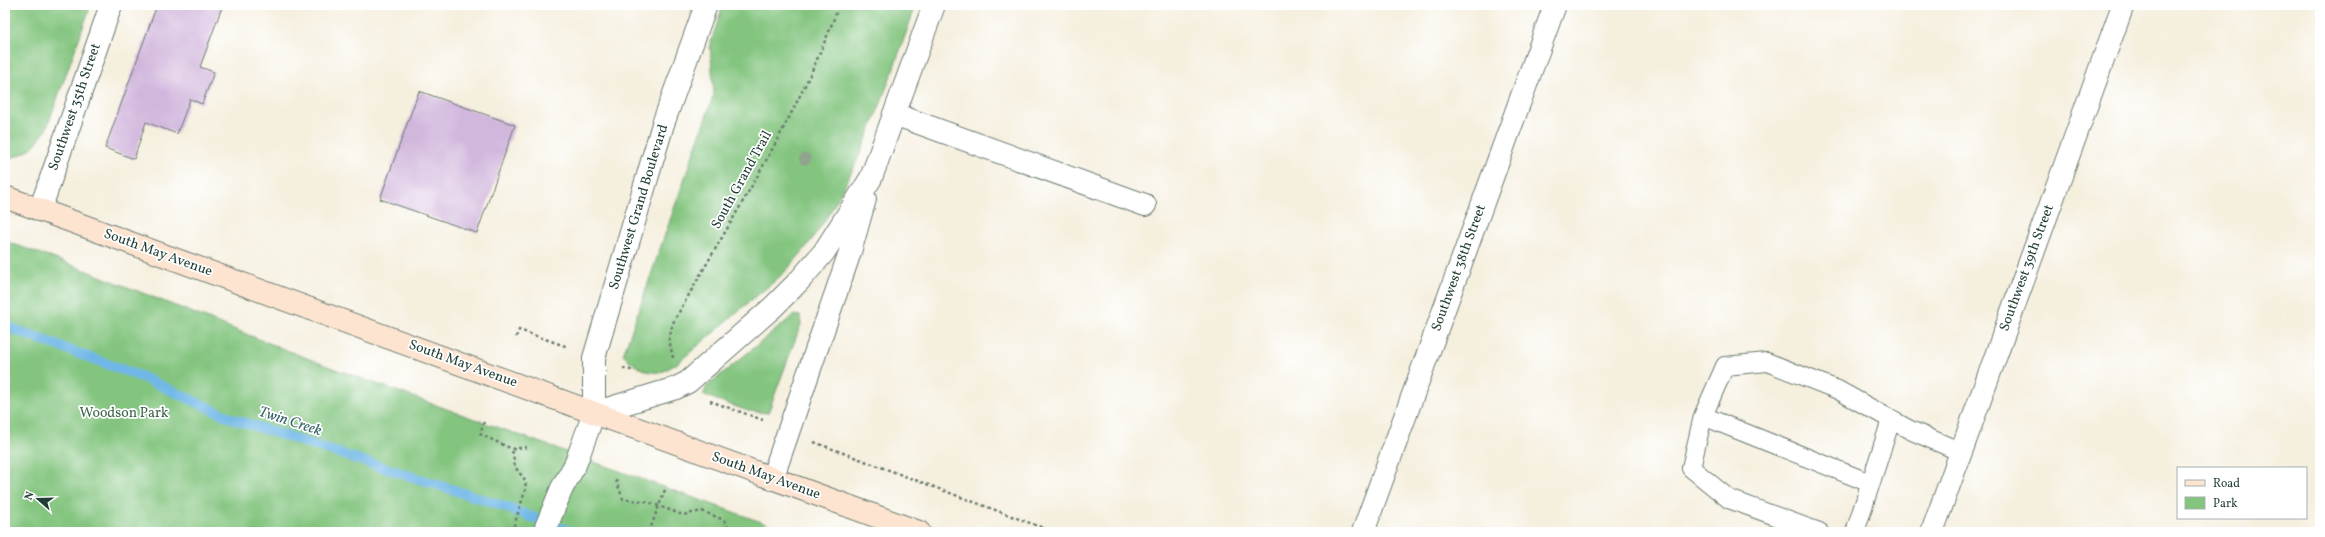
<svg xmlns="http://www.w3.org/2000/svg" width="2325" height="537" font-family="Vollkorn,serif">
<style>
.green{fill:#83c57f;stroke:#51815a}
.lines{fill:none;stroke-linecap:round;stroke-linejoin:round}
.stream{stroke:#6fb7e7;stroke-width:10}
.building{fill:#d2b7dd}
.service-casing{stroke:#6a7b70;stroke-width:20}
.minor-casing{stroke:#6a7b70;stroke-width:24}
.tertiary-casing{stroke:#6a7b70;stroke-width:24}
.secondary-casing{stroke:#6a7b70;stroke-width:24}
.path{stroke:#6a7b70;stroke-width:2.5;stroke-dasharray:3 3;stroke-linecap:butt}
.service{stroke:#fff;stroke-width:18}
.minor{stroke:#fff;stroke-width:22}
.tertiary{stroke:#fff;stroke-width:22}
.secondary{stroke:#fde4d0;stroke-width:22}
.tree{fill:#90a48d}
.labels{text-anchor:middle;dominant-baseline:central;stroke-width:3.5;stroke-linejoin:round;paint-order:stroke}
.street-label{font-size:14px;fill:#1f3d34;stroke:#fff}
.park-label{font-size:14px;fill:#3d664a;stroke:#fff}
.water-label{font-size:15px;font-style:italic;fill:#37626a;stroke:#fff}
</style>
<rect width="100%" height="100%" fill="#fff"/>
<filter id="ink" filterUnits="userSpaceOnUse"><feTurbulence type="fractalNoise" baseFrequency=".025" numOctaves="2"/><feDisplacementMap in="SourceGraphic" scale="8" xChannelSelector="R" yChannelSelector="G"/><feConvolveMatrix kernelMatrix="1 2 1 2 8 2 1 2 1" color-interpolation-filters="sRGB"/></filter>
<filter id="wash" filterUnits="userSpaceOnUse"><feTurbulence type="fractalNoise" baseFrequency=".012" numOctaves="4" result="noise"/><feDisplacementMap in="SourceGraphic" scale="16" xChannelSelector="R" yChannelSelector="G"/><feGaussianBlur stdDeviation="0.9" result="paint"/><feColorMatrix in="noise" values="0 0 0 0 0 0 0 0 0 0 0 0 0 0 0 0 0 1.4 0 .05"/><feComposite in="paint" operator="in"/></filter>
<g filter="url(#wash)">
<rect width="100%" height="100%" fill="#f5efde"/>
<path class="green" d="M5,5H91L46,130C34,147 27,156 5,158Z
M723,5H916C885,90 854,196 792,264C780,278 764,290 749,302C725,323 700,344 675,365C671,366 667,370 664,371C647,376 634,365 623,355L714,94L710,45Z
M5,241L72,265L327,366L789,532H5Z
M794,315L800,316L801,324L768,413L748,411L703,395L707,386Z"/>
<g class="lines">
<path class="stream" d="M5,326L142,377L233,419L500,505L571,532"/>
</g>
<g id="blocks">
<path class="building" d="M157,5H217L222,7L200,67L214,72L202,104L190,99L177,134L146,122L134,159L105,148Z
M419,91L515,125L477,233L380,199Z"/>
</g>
</g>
<g filter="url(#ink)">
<use href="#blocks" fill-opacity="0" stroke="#6a7b70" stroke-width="1"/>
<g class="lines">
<g class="service-casing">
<path id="service" d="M1703,416L1870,483
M1819,532L1729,499L1691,468L1703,416L1725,366L1767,362L1838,390L1910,430L1961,452
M1855,532L1891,420"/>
</g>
<g class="minor-casing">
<path id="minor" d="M894,114L1145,205
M40,210L111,5
M544,532L562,488L575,465L594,413
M1363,532L1555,5
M1932,532L2123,5"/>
</g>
<g class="tertiary-casing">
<path id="tertiary" d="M706,5L663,124L594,358V413L676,388L688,382L773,307L799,281L824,252L871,178L934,5
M772,479L850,252L865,199"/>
</g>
<g class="secondary-casing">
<path id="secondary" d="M5,197L919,532"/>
</g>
<path class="path" d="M516,337L519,330L568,347
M673,358L669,339L673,323C730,220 799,116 839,5
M623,368L635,371
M710,401L763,420
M484,422L480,434L512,449L527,447
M814,442L1054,532
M616,480L623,499L648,502L683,515L702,511L724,520L730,532
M512,532L526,488L525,480L515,467L512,449
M649,532L666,487"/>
<use href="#service" class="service"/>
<use href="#minor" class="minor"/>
<use href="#tertiary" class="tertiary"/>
<use href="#secondary" class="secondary"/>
</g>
<circle class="tree" cx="805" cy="159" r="6"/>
</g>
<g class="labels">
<g class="street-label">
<text transform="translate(75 107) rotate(-71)">Southwest 35th Street</text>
<text transform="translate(742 180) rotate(-61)">South Grand Trail</text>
<text transform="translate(639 207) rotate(-73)">Southwest Grand Boulevard</text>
<text transform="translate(158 253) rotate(20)">South May Avenue</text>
<text transform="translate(1459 268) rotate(-70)">Southwest 38th Street</text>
<text transform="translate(2027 268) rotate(-70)">Southwest 39th Street</text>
<text transform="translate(463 364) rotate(20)">South May Avenue</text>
<text transform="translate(766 476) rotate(20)">South May Avenue</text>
</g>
<g class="park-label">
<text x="124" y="413">Woodson Park</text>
</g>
<g class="water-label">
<text transform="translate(290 422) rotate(18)">Twin Creek</text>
</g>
</g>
<rect width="2325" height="537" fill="none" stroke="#fff" stroke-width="20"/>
<rect x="2177" y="467" width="130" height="52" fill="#ffffff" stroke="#a5b1ae"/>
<rect x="2185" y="480" width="20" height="6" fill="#fde4d0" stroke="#a5b1ae"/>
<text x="2213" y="487" font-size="12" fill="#1f3d34">Road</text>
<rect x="2185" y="497" width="20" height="12" fill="#83c57f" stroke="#a5b1ae"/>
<text x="2213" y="507" font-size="12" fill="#1f3d34">Park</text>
<g transform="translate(38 499) rotate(290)" stroke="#ffffff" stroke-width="3" paint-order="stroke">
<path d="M0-3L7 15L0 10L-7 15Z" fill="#1f3d34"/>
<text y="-6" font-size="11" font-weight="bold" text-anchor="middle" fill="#1f3d34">N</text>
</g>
</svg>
